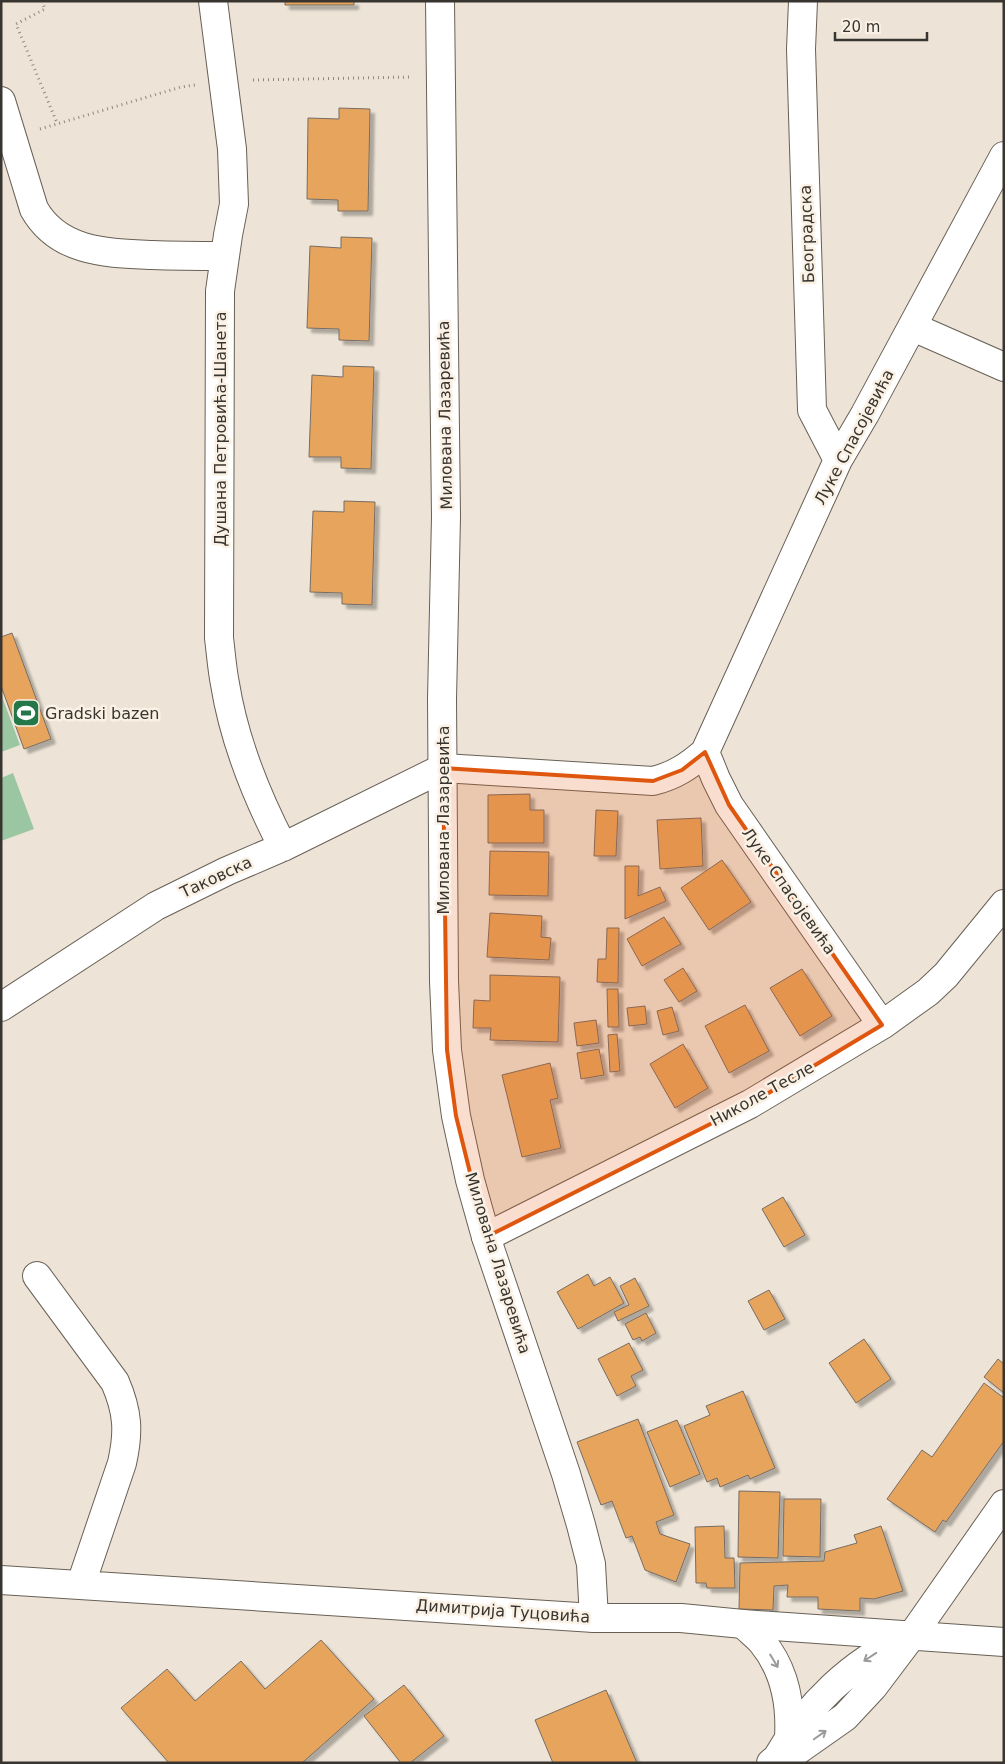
<svg xmlns="http://www.w3.org/2000/svg" width="1005" height="1764" font-family="'DejaVu Sans',sans-serif">
<style>
.green{fill:#9ac7a2}
.building{fill:#e7a45d;stroke:#776c63;filter:url(#shadow)}
.lines{fill:none;stroke-linecap:round;stroke-linejoin:round}
.minor-casing{stroke:#686055;stroke-width:30}
.major-casing{stroke:#686055;stroke-width:30}
.path{stroke:#8e887f;stroke-width:3;stroke-dasharray:1 4;stroke-linecap:butt}
.minor{stroke:#fff;stroke-width:28}
.major{stroke:#fff;stroke-width:28}
.oneway{stroke:#9c9a98}
.marked{fill:#df570e;fill-opacity:0.2;stroke:#df570e;stroke-width:4;stroke-linejoin:round}
.labels{text-anchor:middle;dominant-baseline:central;stroke-width:5;stroke-linejoin:round;paint-order:stroke}
.street-label{font-size:16px;fill:#383530;stroke:#faf1e4}
.poi-label{font-size:16px;fill:#383530;stroke:#faf1e4;text-anchor:start}
</style>
<defs>
<filter id="shadow"><feDropShadow dx="4.5" dy="4.5" stdDeviation="1" flood-color="#0004"/></filter>
</defs>
<rect width="100%" height="100%" fill="#ede4d7"/>
<path class="green" d="M1,694L20,745L1,752Z
M13,773L34,829L1,841V778Z"/>
<path class="building" d="M285,1H354V5H285Z
M339,108L370,109L368,211H338V200L307,199L308,118L339,119Z
M341,237L372,238L369,341L339,340V329L307,328L310,246L341,248Z
M343,366L374,367L371,469L341,468V457H309L312,375L343,377Z
M344,501L375,502L372,605L342,604V593L310,592L313,511L344,512Z
M12,633L51,739L24,749L1,686V637Z
M530,794V810H544V843H488V795Z
M596,810L618,811L616,856H594Z
M701,818L703,866L660,869L657,820Z
M490,851L549,852L548,896L489,895Z
M722,860L751,902L709,930L681,888Z
M625,866H639L638,896L660,887L666,901L625,919Z
M490,913L542,916L541,937L551,938L549,960L487,957Z
M664,917L681,944L642,966L627,939Z
M607,928H619L618,983L597,982L598,959H606Z
M683,968L697,991L679,1002L664,980Z
M802,969L832,1016L800,1036L770,988Z
M490,975L560,977L558,1042L490,1040L491,1028H473L474,1000L490,1001Z
M607,989H618L619,1027H608Z
M745,1005L769,1051L729,1073L705,1026Z
M645,1006L647,1024L629,1026L627,1008Z
M672,1007L679,1031L663,1035L657,1011Z
M596,1020L599,1043L577,1046L574,1023Z
M617,1034L620,1071L610,1072L608,1035Z
M683,1044L708,1088L675,1108L650,1064Z
M599,1049L604,1075L581,1079L577,1053Z
M550,1063L558,1098L550,1100L561,1148L522,1157L502,1075Z
M783,1197L805,1235L784,1247L762,1209Z
M588,1274L594,1286L610,1277L624,1303L578,1329L557,1292Z
M635,1278L649,1306L618,1321L614,1312L629,1305L620,1286Z
M769,1290L785,1319L764,1330L748,1301Z
M646,1313L656,1333L642,1341L640,1337L633,1340L625,1324Z
M864,1339L891,1379L856,1403L829,1363Z
M629,1343L643,1370L631,1376L636,1386L617,1396L598,1359Z
M998,1359L1004,1364V1393L984,1377Z
M984,1383L1004,1398V1441L946,1522L943,1520L935,1532L887,1499L922,1450L932,1457Z
M743,1391L775,1468L750,1479L748,1475L720,1487L717,1478L707,1482L684,1426L710,1415L706,1406Z
M638,1419L674,1515L656,1522L660,1534L690,1544L676,1582L645,1570L632,1536L626,1538L612,1501L601,1505L577,1442Z
M677,1420L700,1474L670,1487L647,1432Z
M739,1491L780,1492L778,1558L738,1557Z
M784,1499H821L820,1557L783,1556Z
M724,1526L725,1558H734L735,1588H707L706,1583H696L695,1527Z
M881,1526L903,1591L874,1599L860,1598V1611L818,1609V1597H787L788,1585L774,1586L773,1610L739,1609L740,1563L824,1561L825,1552L857,1543L854,1535Z
M321,1640L374,1699L302,1763H169L121,1708L167,1669L195,1701L241,1661L265,1689Z
M404,1685L444,1736L410,1763H401L364,1716Z
M606,1690L637,1763H553L535,1720Z"/>
<g class="lines">
<g class="minor-casing">
<path id="minor" d="M213,1L232,149L234,204L228,235L220,291L219,638C221,654 222,669 225,684C234,740 257,797 283,847
M803,1L801,49L812,410L838,460
M1,101L34,209C59,253 108,253 152,255C177,256 201,256 225,256
M913,327L1004,367
M705,752L838,460L865,414L1004,156
M1,1007L156,906L227,871L283,847L443,768L653,781C674,776 689,766 705,752L716,779L729,805L882,1025
M486,1237L750,1104L882,1025L928,992L946,975L1004,904
M37,1276L115,1382C128,1412 129,1432 122,1463L81,1584
M1,1580L594,1618
M743,1624C749,1630 757,1636 762,1642C785,1670 791,1703 789,1737
M777,1758C807,1705 852,1662 907,1637
M771,1763L777,1758L798,1750L845,1717L873,1687L913,1634L1004,1504"/>
</g>
<g class="major-casing">
<path id="major" d="M440,1L446,517L442,699L444,981L447,1050L456,1116L470,1180L486,1237L566,1474L581,1525L591,1564L594,1618H681L743,1624L1004,1642"/>
</g>
<path class="path" d="M42,1L45,9L16,24L57,123
M253,80L412,77
M40,129L181,87L195,85"/>
<use href="#minor" class="minor"/>
<use href="#major" class="major"/>
</g>
<defs><path id="oneway-shaft" d="M-6 0H5M1.5-3L5.5 0L1.5 3" fill="none" stroke-width="1.6" stroke-linecap="round" stroke-linejoin="round" transform="scale(1.25)"/></defs>
<g class="oneway">
<use href="#oneway-shaft" transform="translate(870 1657) rotate(146)"/>
<use href="#oneway-shaft" transform="translate(774 1661) rotate(59)"/>
<use href="#oneway-shaft" transform="translate(820 1735) rotate(-35)"/>
</g>
<path class="marked" d="M705,752L729,805L882,1025L750,1104L486,1237L456,1116L447,1050L443,768L653,781L682,770Z"/>
<defs>
<g id="stadium-square" transform="scale(1.4375)"><rect x="-9" y="-9" width="18" height="18" rx="4" fill="#247749" stroke="#faf1e4"/><path d="M0-5a6.5 5 0 1 0 0 10a6.5 5 0 1 0 0-10ZM-3.5-1.8h7v3.6h-7Z" fill="#fff"/></g>
</defs>
<g fill-rule="evenodd">
<use href="#stadium-square" x="26" y="713"/>
</g>
<g class="labels">
<g class="street-label">
<text transform="translate(807 234) rotate(-92)">Београдска</text>
<text transform="translate(445 415) rotate(-91)">Милована Лазаревића</text>
<text transform="translate(220 429) rotate(-90)">Душана Петровића-Шанета</text>
<text transform="translate(854 437) rotate(-62)">Луке Спасојевића</text>
<text transform="translate(443 820) rotate(-90)">Милована Лазаревића</text>
<text transform="translate(216 877) rotate(-25)">Таковска</text>
<text transform="translate(789 891) rotate(55)">Луке Спасојевића</text>
<text transform="translate(762 1094) rotate(-29)">Николе Тесле</text>
<text transform="translate(498 1263) rotate(73)">Милована Лазаревића</text>
<text transform="translate(503 1611) rotate(4)">Димитрија Туцовића</text>
</g>
<g class="poi-label">
<text x="45" y="713">Gradski bazen</text>
</g>
</g>
<rect width="1005" height="1764" fill="none" stroke="#383530" stroke-width="5"/>
<path d="M835 32v8h92v-8" fill="none" stroke="#383530" stroke-width="2.5"/>
<text x="842" y="32" font-size="15" fill="#383530" stroke="#faf1e4" stroke-width="4" paint-order="stroke">20 m</text>
</svg>
